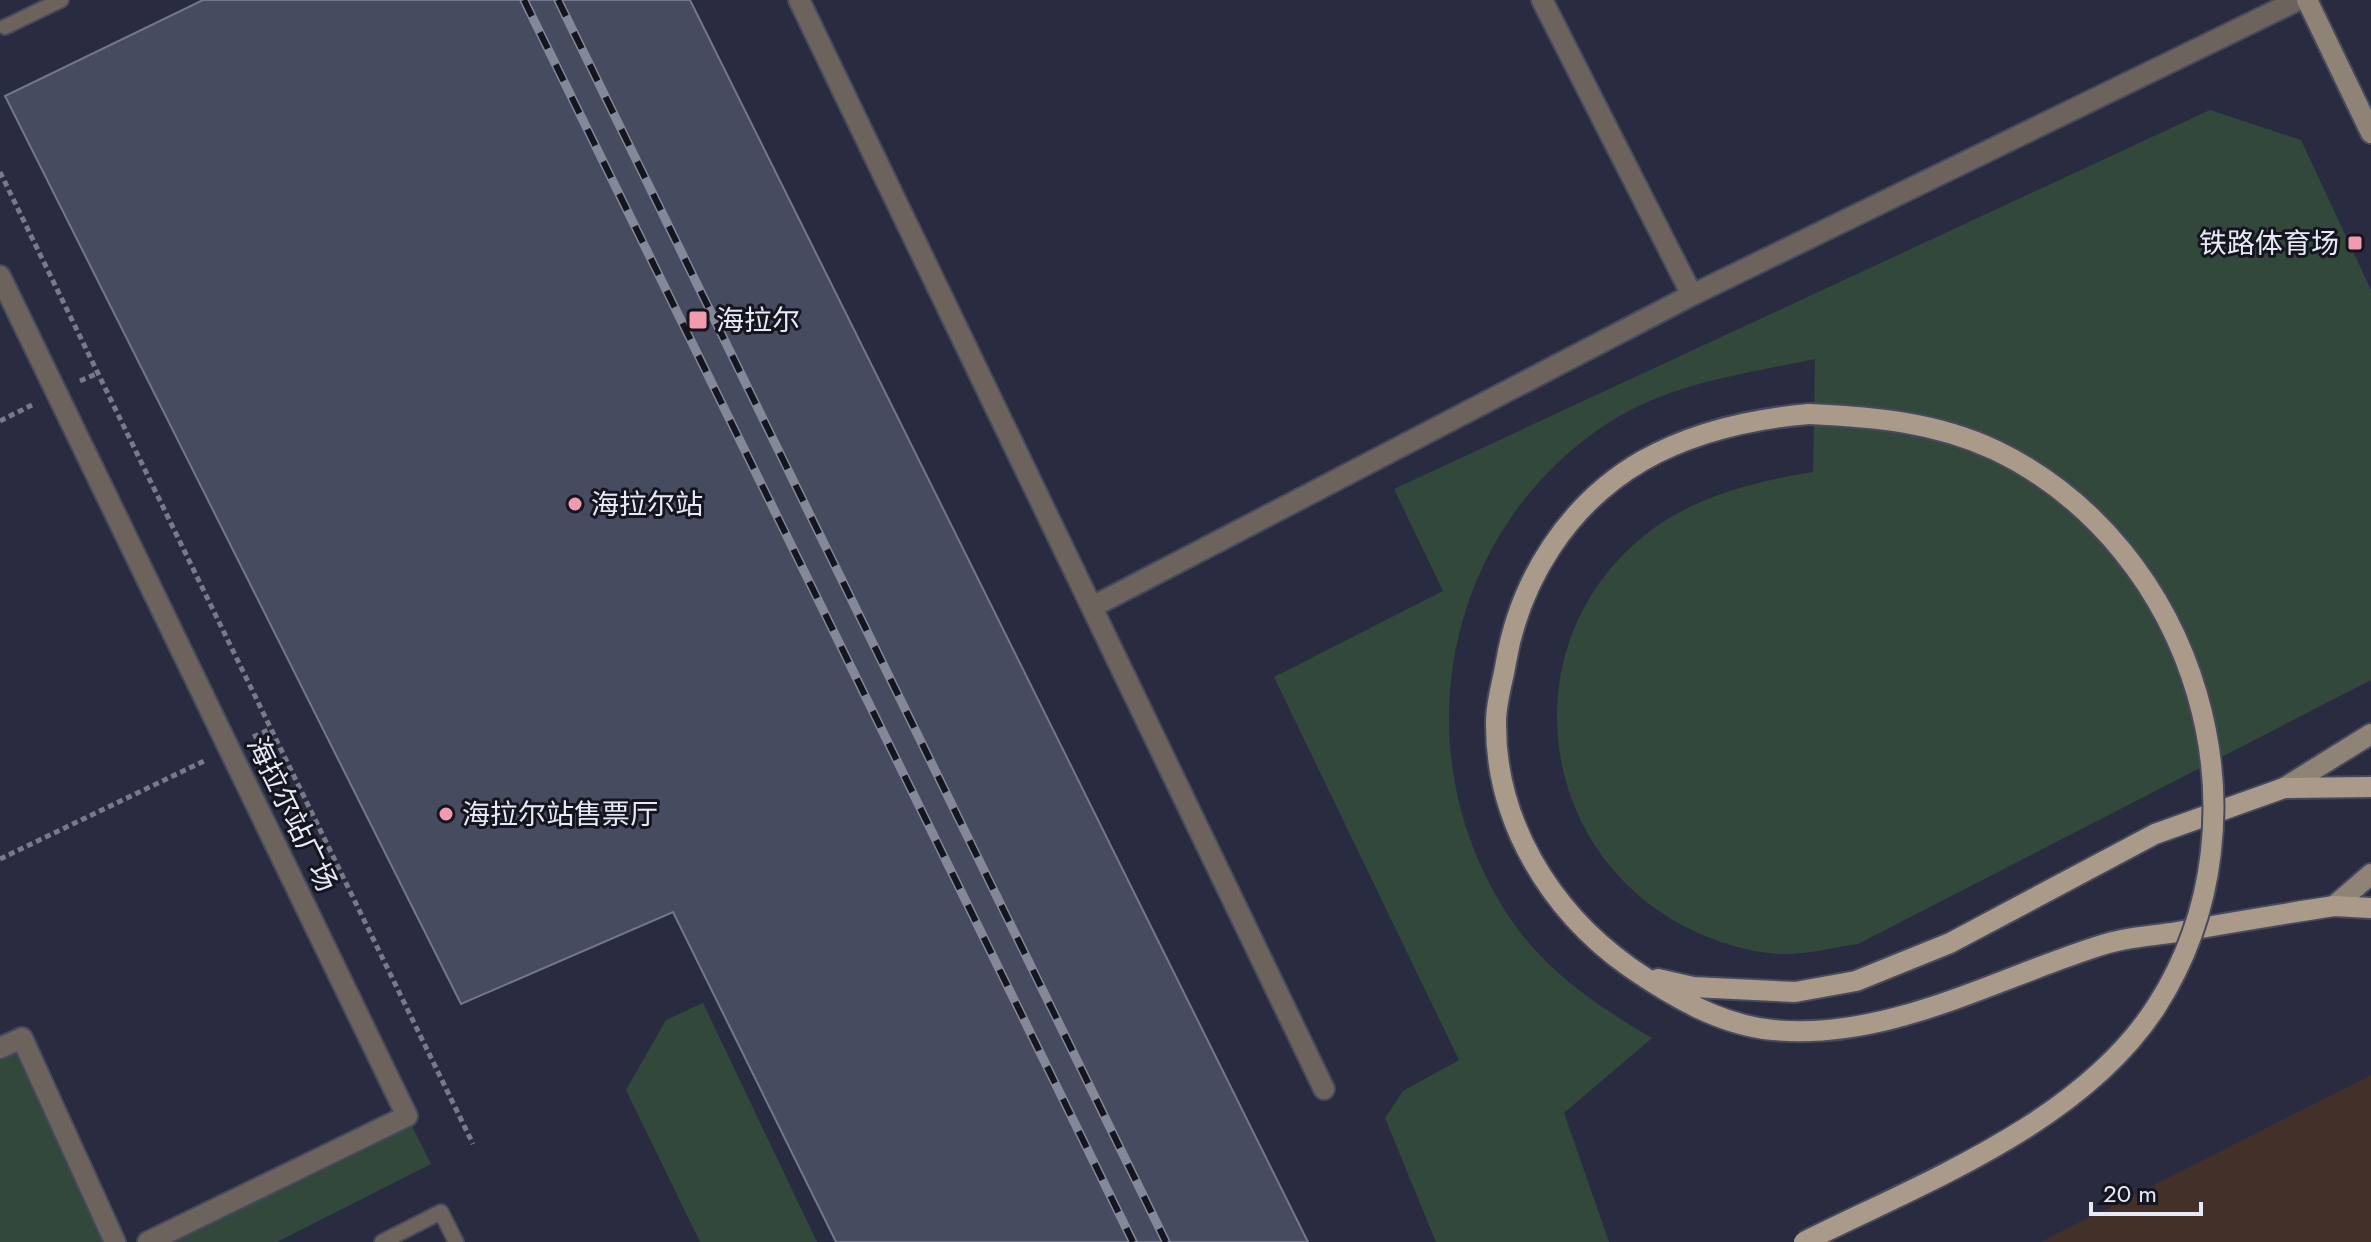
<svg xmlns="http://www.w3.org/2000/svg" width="2371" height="1242" font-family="Jost,'Noto Sans SC',sans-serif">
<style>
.industrial{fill:#433029}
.green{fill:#31483b}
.building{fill:#474b60;stroke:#73778e;stroke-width:2}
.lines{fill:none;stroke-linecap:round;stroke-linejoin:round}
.lane-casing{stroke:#474a5d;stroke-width:18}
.street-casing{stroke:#474a5d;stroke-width:24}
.secondary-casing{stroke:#474a5d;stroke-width:24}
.primary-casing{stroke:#474a5d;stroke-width:24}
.path{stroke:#777a8b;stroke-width:5;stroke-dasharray:6 4;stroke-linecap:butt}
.lane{stroke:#6c645c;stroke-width:14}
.street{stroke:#6c645c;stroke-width:20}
.secondary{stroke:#8f8376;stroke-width:20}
.primary{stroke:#aa9a89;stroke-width:20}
.rail-casing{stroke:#858899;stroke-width:9}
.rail{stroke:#14151e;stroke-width:6;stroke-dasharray:18;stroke-linecap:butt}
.primary-bridge-casing{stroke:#474a5d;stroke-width:24;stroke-linecap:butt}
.primary-bridge{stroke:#aa9a89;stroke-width:20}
.poi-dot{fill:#f29aaf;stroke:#14151e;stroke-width:3}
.labels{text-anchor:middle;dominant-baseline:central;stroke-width:6;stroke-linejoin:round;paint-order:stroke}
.poi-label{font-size:28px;fill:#e6e9f6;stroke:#14151e;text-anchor:start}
.street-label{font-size:28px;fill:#e6e9f6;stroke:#14151e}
</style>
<rect width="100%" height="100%" fill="#292c40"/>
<path class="industrial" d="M2371,1075V1242H2041Z"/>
<path class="green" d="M2210,110L2301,140L2371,290V680L1858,944C1835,947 1809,954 1786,954C1751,954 1712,941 1682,925C1534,846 1512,641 1645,535C1692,497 1755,481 1813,472L1815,359C1744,374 1670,383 1608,423C1438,534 1399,765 1517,928C1553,977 1601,1008 1652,1038L1564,1113L1609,1242H1436L1385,1118L1403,1091L1459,1060L1274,677L1443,591L1394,489Z
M703,1003L817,1242H700L626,1090L666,1020Z
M22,1038L115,1242H0V1048Z
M407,1116L431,1164L277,1242H148Z"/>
<path class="building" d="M203,0H690L1308,1242H836L673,912L461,1004L5,96Z"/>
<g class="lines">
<g class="lane-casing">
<path id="lane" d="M5,27L61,0
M382,1242L441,1212L456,1242"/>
</g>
<g class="street-casing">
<path id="street" d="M799,0L1324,1089
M1542,0L1692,295
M0,276L407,1116L148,1242
M1092,607L1692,295L2298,0
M0,1048L22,1038L115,1242"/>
</g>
<g class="secondary-casing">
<path id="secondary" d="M2307,0L2371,133
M2284,788L2371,734
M2334,906L2371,874"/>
</g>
<g class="primary-casing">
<path id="primary" d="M1809,414C1751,419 1693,432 1642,461C1568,504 1520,580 1506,662C1503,681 1496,702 1496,722C1495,821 1550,910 1628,966C1671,996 1720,1025 1773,1030C1888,1041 1996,978 2102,945C2125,937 2152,936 2177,932C2229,923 2282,914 2334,906L2371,908
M1658,979L1693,987L1795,992L1856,981L1950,943L2155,834L2284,788L2371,787"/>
</g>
<path class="path" d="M0,172L473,1144
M80,381L98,373
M0,421L32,405
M253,737L270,729
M0,859L204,761"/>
<use href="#lane" class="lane"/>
<use href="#street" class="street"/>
<use href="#secondary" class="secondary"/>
<use href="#primary" class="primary"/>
<g class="rail-casing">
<path id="rail" d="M524,0L1133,1242
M558,0L1166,1242"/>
</g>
<use href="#rail" class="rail"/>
<g class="primary-bridge-casing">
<path id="primary-bridge" d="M1804,1242C1924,1182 2081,1123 2156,1007C2278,818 2197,547 1995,450C1935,422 1874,417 1809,414"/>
</g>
<use href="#primary-bridge" class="primary-bridge"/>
</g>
<g class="poi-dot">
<rect x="2347" y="235" width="16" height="16" rx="4"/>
<rect x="688" y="310" width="20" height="20" rx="4"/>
<circle cx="575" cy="504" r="8"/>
<circle cx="446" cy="814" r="8"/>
</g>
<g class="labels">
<g class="poi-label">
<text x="2339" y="243" text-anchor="end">铁路体育场</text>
<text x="716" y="320">海拉尔</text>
<text x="591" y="504">海拉尔站</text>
<text x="462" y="814">海拉尔站售票厅</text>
</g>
<g class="street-label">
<text transform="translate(292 814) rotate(64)">海拉尔站广场</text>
</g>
</g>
<path d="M2091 1202v12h110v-12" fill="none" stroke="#e6e9f6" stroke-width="4"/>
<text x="2103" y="1202" font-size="24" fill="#e6e9f6" stroke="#14151e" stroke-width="6" paint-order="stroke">20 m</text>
</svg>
